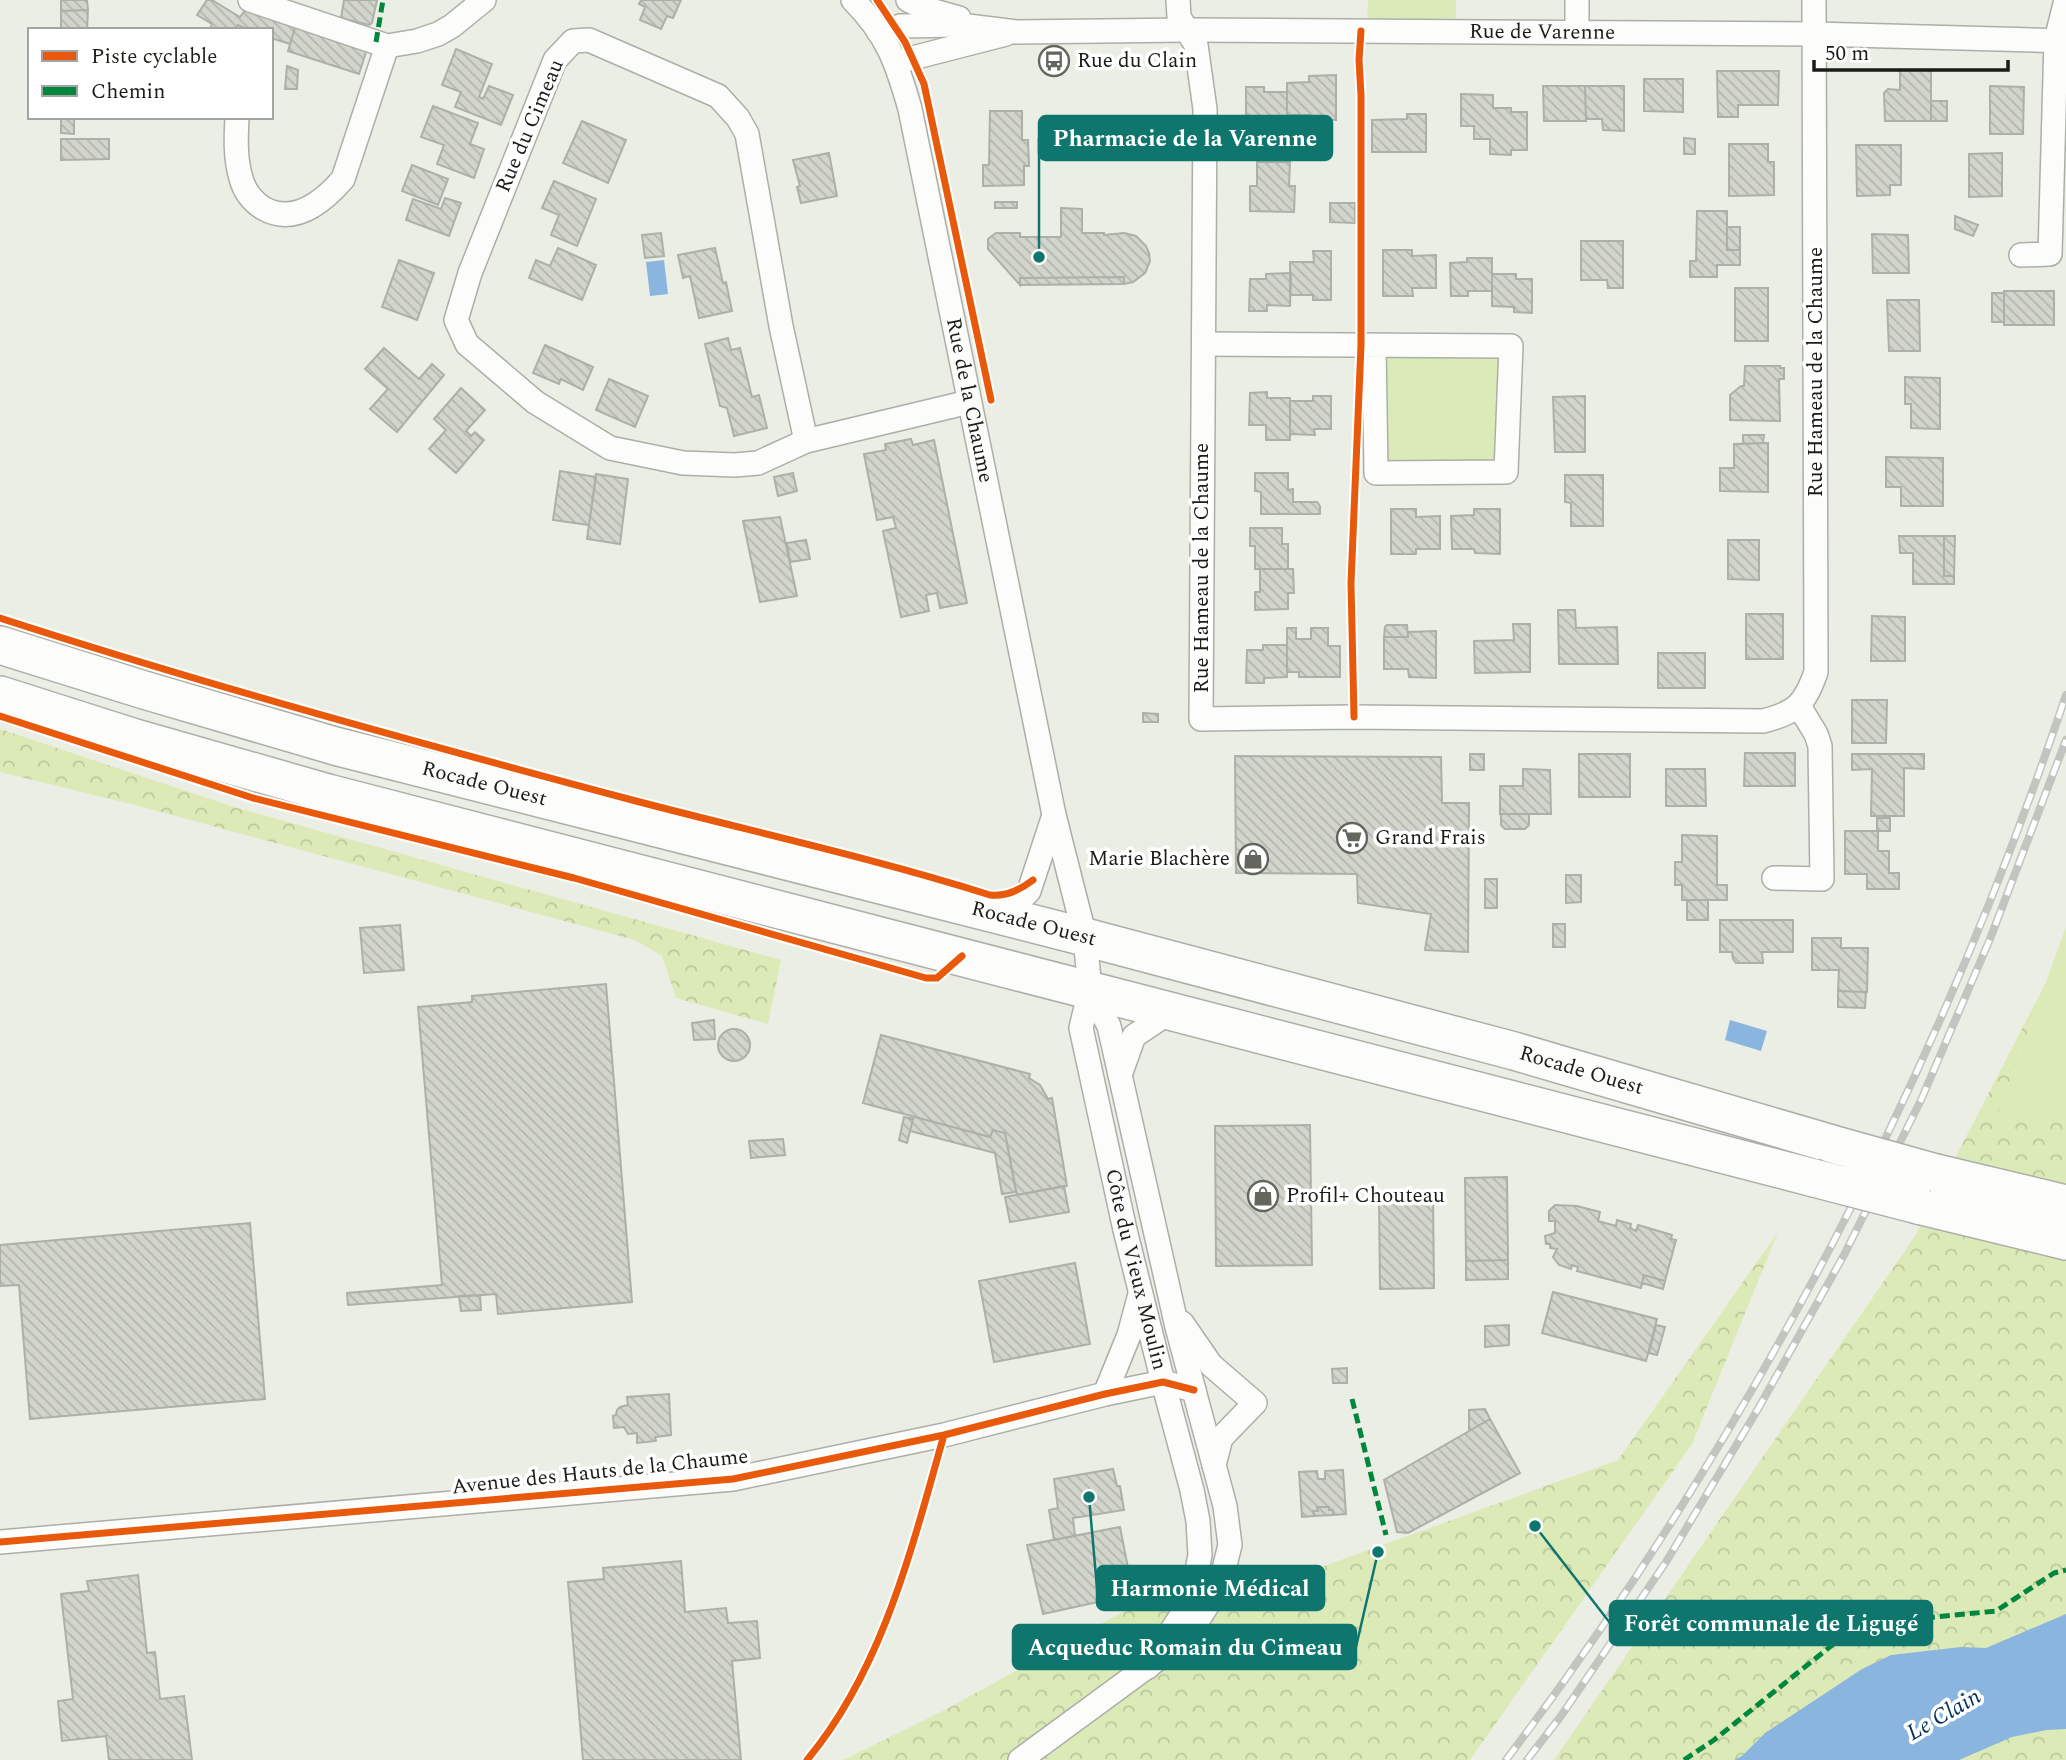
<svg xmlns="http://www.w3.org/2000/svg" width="2066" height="1760" font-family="Spectral,serif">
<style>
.green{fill:#dceab7}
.forest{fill:url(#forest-crowns)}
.water{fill:#8ab5de}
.building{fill:url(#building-back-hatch);stroke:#adb0a8;stroke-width:2}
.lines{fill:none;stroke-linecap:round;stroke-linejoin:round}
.minor-casing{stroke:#acafa7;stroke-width:26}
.primary-casing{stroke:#acafa7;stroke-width:40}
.minor{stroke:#fcfcfb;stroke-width:23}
.primary{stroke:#fcfcfb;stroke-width:37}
.rail-casing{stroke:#c2c4c0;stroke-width:8}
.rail{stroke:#fff;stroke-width:5;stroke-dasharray:16;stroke-linecap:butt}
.primary-bridge-casing{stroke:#acafa7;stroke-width:40;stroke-linecap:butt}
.primary-bridge{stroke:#fcfcfb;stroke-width:37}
.quiet{stroke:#00873e;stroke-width:5;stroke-dasharray:10 5;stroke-linecap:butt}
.cycleway-casing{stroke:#fff;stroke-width:11}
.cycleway{stroke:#e8590c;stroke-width:7}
.labels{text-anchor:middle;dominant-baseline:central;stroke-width:7;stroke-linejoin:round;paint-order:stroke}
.street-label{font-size:21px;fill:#1a1c15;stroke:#fff}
.poi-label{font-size:21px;fill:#1a1c15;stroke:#fff;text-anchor:start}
.water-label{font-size:23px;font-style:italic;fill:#033159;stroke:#fff}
.leader{fill:none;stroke:#0f766e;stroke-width:2.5}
.callout-dot{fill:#0f766e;stroke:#fff;stroke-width:2.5}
.callout{fill:#0f766e;stroke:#0f766e;stroke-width:2.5}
.callout-label{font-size:23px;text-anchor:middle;font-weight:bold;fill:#fff}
</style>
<defs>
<pattern id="forest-crowns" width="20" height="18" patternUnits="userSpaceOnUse" patternTransform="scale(1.75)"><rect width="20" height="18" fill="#dceab7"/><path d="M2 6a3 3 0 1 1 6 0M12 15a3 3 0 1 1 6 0" fill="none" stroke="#bcc89c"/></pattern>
<pattern id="building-back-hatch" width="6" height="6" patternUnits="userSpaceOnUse" patternTransform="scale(1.75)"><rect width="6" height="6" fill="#d2d5cc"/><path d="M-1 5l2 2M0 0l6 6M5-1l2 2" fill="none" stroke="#b4b6ae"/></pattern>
</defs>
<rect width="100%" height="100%" fill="#ebeee4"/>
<path class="green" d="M1368,0H1456V18L1367,23Z
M1498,354V464H1386L1385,355Z
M2066,927V1123L1998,1114Z"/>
<path class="forest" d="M0,729L234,807L781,960L768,1024L676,998L662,956L635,940L135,805L0,772Z
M2046,982L1998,1113L2066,1123V1760H1554L1915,1236Z
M1778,1232L1692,1444L1470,1760H843L943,1711L1159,1592L1241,1596L1618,1460Z"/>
<path class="water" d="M664,260L668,294L650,296L646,262Z
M1730,1020L1767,1031L1761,1051L1725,1040Z
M2066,1614V1729L2046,1730L2012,1737L1959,1760H1734L1742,1756L1765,1733L1862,1669L1891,1655L1961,1647L1986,1648Z"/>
<path class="building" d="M61,0H87L88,10L61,11Z
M207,0H212L240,17L247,8L296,25L290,44L271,38V30H249L238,25L235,30H209L212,24L197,15Z
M344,0H377L372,23L369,25L341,18Z
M641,0H681L673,18L667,16L661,29L640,20L645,7L639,4Z
M88,10L87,30H61V11Z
M296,25L367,49L359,74L288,51Z
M456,49L492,64L479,97L483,99L489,86L513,95L501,125L455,107L461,92L442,85Z
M287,66L298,70L297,89H285Z
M1900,70H1931V121H1885L1884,93L1888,89L1900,90Z
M1717,71H1779L1778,105H1738V117H1718Z
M1336,75V120L1310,119V115H1287V83L1309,82V76Z
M1644,79H1683V112L1644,111Z
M1543,86H1585L1586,121H1544Z
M1585,86H1624V131L1603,130L1602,119H1586Z
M1990,86L2024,87L2023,134H1990Z
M1246,87H1264V92H1287V125H1262V119L1246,120Z
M1461,94L1493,95V108H1511V112H1527V150H1511V155L1490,154V139H1474V126H1461Z
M1931,101H1947V121H1931Z
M433,106L478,123L470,144L484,149L474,178L437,164L444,145L421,137Z
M990,111H1022V140H1028L1029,166H1024V185L983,186V165H989Z
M1407,114H1426V152H1372V120L1407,119Z
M61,117H74V134L61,133Z
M582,121L626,140L608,183L563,163Z
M1684,138L1695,139V154H1684Z
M61,139H109V159L61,160Z
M1729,144H1768V162H1774V195L1729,196Z
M1856,145H1901V185H1890V195L1857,196Z
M829,153L837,196L801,203L797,187L800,186L793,160Z
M2002,153V196L1969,197V154Z
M1257,162H1290L1289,186H1295L1294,212L1250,211V186H1257Z
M412,165L448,179L438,205L402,191Z
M554,181L596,199L577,246L551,235L559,215L542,208Z
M445,198L461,203L449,236L406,220L413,199L441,209Z
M995,202H1017V208H995Z
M1330,203H1355V223L1330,222Z
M1061,208L1082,209V233H1104V235L1124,233L1136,236L1146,246L1149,253L1150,261L1145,273L1133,282L1124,284V277L1020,278V285L988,249V239L996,233H1020V237H1061Z
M1697,211H1727V250H1740V265H1717V277H1690V261H1696Z
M1955,216L1978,225L1973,236L1955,229Z
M1727,227H1740V250H1727Z
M661,233L664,256L645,258L642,235Z
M1872,234L1908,235L1909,273H1873Z
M1581,241H1623V288H1608L1607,280H1581Z
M558,248L596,265L582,300L529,278L536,260L550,266Z
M715,248L723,283L726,282L732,311L699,318L690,276L683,278L678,255Z
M1383,250H1412V256L1436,255V288H1412L1413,296H1383Z
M1313,251H1331V300H1313V295H1290V262H1314Z
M1467,258H1492V291H1468V296H1451L1450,263L1467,262Z
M399,260L434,273L417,320L382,307Z
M1291,273L1290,306L1267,305V311H1249L1250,279H1266V274Z
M1492,274H1516V279H1532V313L1514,312V307L1492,306Z
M1124,277V284L1020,285V278Z
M1735,288H1768V341H1735Z
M2004,291H2054V325H2004Z
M1992,293H2004V322H1992Z
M1887,300H1919L1920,351H1889Z
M728,338L731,350L740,348L752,397L759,395L767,428L734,436L727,408L720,406L705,344Z
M545,345L593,367L583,390L561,379L559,384L533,373Z
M384,348L419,379L432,364L444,375L397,432L370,409L388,389L365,369Z
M1745,366H1780V368H1784V379H1779L1780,421L1730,420V395L1741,386H1744Z
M1905,377L1940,378V429L1911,428V404H1905Z
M609,379L648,396L635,427L596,410Z
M461,388L485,410L466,431L471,436L475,432L484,440L456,473L429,449L446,430L434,419Z
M1267,392V398H1290V440H1266V425H1249L1250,393Z
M1313,396H1331V429H1314L1315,435L1290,434V401H1313Z
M1585,396V452H1555L1553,397Z
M1743,435H1764L1763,443L1743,444Z
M911,439L913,445L934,440L967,603L940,608L937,593L926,595L929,611L901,617L883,531L896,528L893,517L877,520L864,454L886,450L885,444Z
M1768,443V492L1720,491V468H1734V444Z
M1886,457L1943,458V506H1901V487H1886Z
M560,471L596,477L589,525L553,520Z
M793,473L797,491L778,496L774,477Z
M1255,473H1288V490L1293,489V502H1317L1320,506V514H1261V492L1255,491Z
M596,474L628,479L620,544L587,539Z
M1565,475H1603V526H1571V503L1565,502Z
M1391,509H1416V517L1440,516V549H1416V554H1391Z
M1474,509H1500V554L1475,553L1474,549H1452L1451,516L1474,515Z
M780,517L797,596L760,602L743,521Z
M1250,528H1282V544H1288V569H1255V546H1250Z
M1899,536H1944V576H1954V584H1913V553H1900Z
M1944,536H1955L1954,576H1944Z
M806,540L810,559L790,562L787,543Z
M1728,540H1759V580L1728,579Z
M1260,569H1293L1294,593H1288V609L1255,610V592H1260Z
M1558,610H1575L1576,628L1617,627L1618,664H1559Z
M1746,614H1783V659H1746Z
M1872,616L1905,617V661H1871Z
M1513,624H1530V672L1475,673L1474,641L1514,640Z
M1387,625H1407L1408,637H1384L1385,627Z
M1287,628H1296V639H1311V628H1328V646H1340V677H1299V672H1287Z
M1436,631V678L1409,677L1408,669H1384V637H1408V632Z
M1263,645H1287V677L1264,678V683H1246L1247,650H1263Z
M1658,653H1705V688H1658Z
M1852,700H1887L1886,743H1852Z
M1143,713L1158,714V722H1143Z
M1745,753H1795V786H1744Z
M1470,754H1484V770H1470Z
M1579,754H1630V797H1579Z
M1852,754H1924V769L1904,768V816H1871L1872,769L1852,770Z
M1235,756L1441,757L1442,803H1469L1468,952L1425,950L1431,914L1358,903L1357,874L1236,873Z
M1523,769L1550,770L1551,814H1500V786H1523Z
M1666,769H1705L1706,806H1666Z
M1501,814H1529V825L1525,829H1505L1501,825Z
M1877,818H1890V831H1877Z
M1845,831H1878V851H1889V873H1899V889H1867V874H1845Z
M1682,835L1717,836V885H1727V900H1682V885H1675V862H1682Z
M1566,875H1581V902L1566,903Z
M1485,879H1497V908H1485Z
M1687,900H1708V920H1687Z
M1720,920H1793V952H1762L1763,963H1736L1733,959L1732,952H1720Z
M1553,924H1565V947H1553Z
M400,925L404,970L364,973L360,928Z
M1812,938H1841V948H1868L1867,992L1838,991L1839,970H1812Z
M606,984L632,1302L498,1314L496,1294L348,1305L347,1293L442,1285L418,1007L472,1002V996Z
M1838,991L1866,992L1865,1008L1838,1007Z
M714,1020L715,1039L694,1040L692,1023Z
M718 1045a16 16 0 1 1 32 0a16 16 0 1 1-32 0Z
M881,1035L1030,1074L1029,1078L1040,1085L1048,1099L1052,1098L1067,1186L1017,1195L1005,1133L993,1130L990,1137L863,1103Z
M911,1116L990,1137L993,1130L1005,1133L1016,1192L1002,1194L995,1153L910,1131L913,1119H910Z
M904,1117L913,1119L907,1143L899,1140Z
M1310,1125L1312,1265L1216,1266L1215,1126Z
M783,1139L785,1155L751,1158L749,1141Z
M1507,1177L1508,1260L1466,1261L1465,1178Z
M1064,1186L1069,1212L1010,1222L1005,1197Z
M1433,1196L1434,1288L1380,1289L1379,1197Z
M1555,1205L1577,1206L1600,1212L1598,1221L1616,1226L1617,1220L1631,1224L1630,1228L1636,1231L1638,1225L1672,1235L1671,1239L1676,1240L1665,1281L1644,1275L1641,1288L1577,1271L1578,1267L1572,1265L1571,1269L1559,1265L1553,1257L1557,1249L1550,1248V1244H1546L1545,1236L1555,1233V1221H1549V1211Z
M250,1223L265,1399L30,1419L19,1285L0,1286V1245Z
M1508,1260V1279L1466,1280V1261Z
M1075,1263L1090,1344L994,1362L979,1281Z
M1644,1275L1665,1281L1663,1289L1642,1283Z
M1553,1292L1657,1319L1646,1361L1542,1333Z
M480,1295L481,1310L461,1311L459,1296Z
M1509,1325V1345L1485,1347V1326Z
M1656,1325L1665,1327L1657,1355L1649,1353Z
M1347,1368V1383H1333L1332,1369Z
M669,1394L671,1435L655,1437L656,1441L637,1443V1433L628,1434L624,1427L614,1428L613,1416L616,1415L617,1410L620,1407L628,1405L627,1397Z
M1485,1409L1490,1419L1469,1431V1410Z
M1490,1419L1520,1473L1408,1533L1397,1532L1384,1480Z
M1113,1469L1117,1486H1120L1124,1510L1073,1518L1075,1536L1054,1540L1049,1510L1058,1508L1054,1479Z
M1343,1470L1346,1514L1333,1515V1510H1329V1507H1317L1318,1511H1313L1314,1516L1302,1517L1299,1472L1317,1471L1318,1479H1325V1471Z
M1317,1507H1329V1510H1333V1515L1314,1516L1313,1511H1318Z
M1120,1527L1130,1578L1123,1580L1125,1596L1043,1614L1027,1545Z
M681,1561L685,1612L726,1608L728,1623L757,1621L760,1658L732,1661L741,1760H583L568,1582L604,1579L603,1568Z
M138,1575L147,1653L155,1652L160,1699L184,1696L192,1760H109L106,1736L62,1741L58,1701L73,1699L61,1594L89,1591L87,1581Z"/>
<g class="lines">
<g class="minor-casing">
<g id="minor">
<path d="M250,0L387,46L417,41L438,34L452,26L484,0"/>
<path id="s1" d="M853,0C887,34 897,63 910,109L1054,815L1085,937L1090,990L1081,1028L1125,1230L1163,1382L1192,1490L1198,1521L1200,1555L1194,1585L1181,1616L1148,1667"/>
<path d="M908,0L927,9L959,18"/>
<path d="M1178,0L1179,17L1196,45L1205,109L1201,719L1354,717L1763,721C1796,713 1805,704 1816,672L1814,0"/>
<path id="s2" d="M879,32L897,29L900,26L960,25L1016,32L1187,30L1815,34L2066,41"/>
<path d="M1577,32V0"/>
<path d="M897,62L1006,34"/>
<path d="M237,117C236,137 235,159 241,178C244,190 252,201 263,208C294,226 323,202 343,179L387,46"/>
<path d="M2021,255L2050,254L2056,40L2066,0"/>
<path d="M1204,344L1511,346L1506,472L1376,473L1374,345"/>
<path d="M806,441L781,326L747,134L738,118L718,96L589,40L573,41L555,60L470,273L456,320L467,344L535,402L610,448L683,463L735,465L758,463L806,441L969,402"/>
<path d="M1774,878L1822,879L1820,746L1816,734L1799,706"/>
<path d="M1004,916L1029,891L1054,815"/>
<path d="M1120,1075L1134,1036L1173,1010"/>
<path d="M1182,1323L1211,1365L1255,1403L1221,1438L1214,1465"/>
<path d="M1105,1394L1129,1335L1140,1294"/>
<path d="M0,1542L733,1479L944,1435L1105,1394L1163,1382L1194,1390"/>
<path d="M1020,1760L1174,1647L1196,1623L1210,1601L1222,1577L1230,1545L1225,1506L1177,1327L1109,1026L1090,990"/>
</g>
</g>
<g class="primary-casing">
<g id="primary">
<path id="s3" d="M0,645L144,690L335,746L1085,937L1514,1051L1832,1144"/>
<path d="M0,695L132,737L328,793L1814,1178"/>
<path d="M1936,1173L2066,1204"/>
<path d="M1918,1205L2066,1241"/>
</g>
</g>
<use href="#minor" class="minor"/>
<use href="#primary" class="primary"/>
<g class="rail-casing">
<path id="rail" d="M1506,1760C1749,1439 1938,1076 2066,695
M1527,1760L1561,1716L1666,1562L1758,1409L1844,1255L1921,1100L1990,939L2066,740"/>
</g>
<use href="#rail" class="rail"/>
<g class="primary-bridge-casing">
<path id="primary-bridge" d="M1832,1144L1936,1173
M1814,1178L1918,1205"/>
</g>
<use href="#primary-bridge" class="primary-bridge"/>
<path class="quiet" d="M376,42L383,0
M1352,1399L1386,1535
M1684,1760L1714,1740L1836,1642L1905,1620L1996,1611L2054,1573L2066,1570"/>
<g class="cycleway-casing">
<path id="cycleway" d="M877,0L905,42L924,84L991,400
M0,618C210,686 423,744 636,801C754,832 873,858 990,895C1006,897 1020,890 1033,880
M0,716L253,798L574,878L926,978H937L962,956
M1354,717L1351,583L1361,345V95L1359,60L1361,31
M0,1542L733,1479L944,1435L1105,1394L1163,1382L1194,1390
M807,1760C883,1669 912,1547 944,1435"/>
</g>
<use href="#cycleway" class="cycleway"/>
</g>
<defs>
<g id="bus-ring" transform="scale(1.575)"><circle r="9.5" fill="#fff" stroke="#63665d" stroke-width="1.5"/><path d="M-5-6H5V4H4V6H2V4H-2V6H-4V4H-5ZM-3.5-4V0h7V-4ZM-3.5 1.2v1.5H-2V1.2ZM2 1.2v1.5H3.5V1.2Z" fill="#63665d"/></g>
<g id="supermarket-ring" transform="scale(1.575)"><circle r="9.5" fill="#fff" stroke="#63665d" stroke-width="1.5"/><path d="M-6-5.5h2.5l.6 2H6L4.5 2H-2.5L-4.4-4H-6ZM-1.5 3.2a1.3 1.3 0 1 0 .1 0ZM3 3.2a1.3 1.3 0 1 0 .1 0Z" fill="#63665d"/></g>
<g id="shop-ring" transform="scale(1.575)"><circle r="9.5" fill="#fff" stroke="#63665d" stroke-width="1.5"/><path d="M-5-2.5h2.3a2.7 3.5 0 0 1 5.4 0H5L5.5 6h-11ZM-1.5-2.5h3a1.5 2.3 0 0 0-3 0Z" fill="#63665d"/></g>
</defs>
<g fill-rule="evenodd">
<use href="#bus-ring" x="1054" y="61"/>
<use href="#supermarket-ring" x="1352" y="838"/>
<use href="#shop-ring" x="1253" y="859"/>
<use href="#shop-ring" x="1263" y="1196"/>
</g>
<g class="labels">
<g class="street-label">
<text stroke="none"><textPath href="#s2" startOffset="665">Rue de Varenne</textPath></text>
<text transform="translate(530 126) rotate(-67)">Rue du Cimeau</text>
<text transform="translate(1816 372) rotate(-90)">Rue Hameau de la Chaume</text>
<text stroke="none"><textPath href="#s1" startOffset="422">Rue de la Chaume</textPath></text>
<text transform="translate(1202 568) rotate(-90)">Rue Hameau de la Chaume</text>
<text stroke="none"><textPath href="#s3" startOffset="504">Rocade Ouest</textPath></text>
<text stroke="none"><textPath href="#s3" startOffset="1071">Rocade Ouest</textPath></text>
<text stroke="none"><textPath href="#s3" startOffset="1638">Rocade Ouest</textPath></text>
<text stroke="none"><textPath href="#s1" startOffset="1311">Côte du Vieux Moulin</textPath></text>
<text transform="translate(600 1472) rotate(-6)">Avenue des Hauts de la Chaume</text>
</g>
<g class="poi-label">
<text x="1077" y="61">Rue du Clain</text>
<text x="1375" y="838">Grand Frais</text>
<text x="1230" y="859" text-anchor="end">Marie Blachère</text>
<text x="1286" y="1196">Profil+ Chouteau</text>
</g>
<g class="water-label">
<text transform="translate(1944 1715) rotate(-30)">Le Clain</text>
</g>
</g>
<path class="leader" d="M1039 257L1039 138M1089 1497L1097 1588M1535 1526L1610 1623M1378 1552L1356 1647"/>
<g class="callout-dot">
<circle cx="1039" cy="257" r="7"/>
<circle cx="1089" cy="1497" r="7"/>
<circle cx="1535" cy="1526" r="7"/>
<circle cx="1378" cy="1552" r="7"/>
</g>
<g class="callout">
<rect x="1039" y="116" width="293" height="44" rx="7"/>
<rect x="1097" y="1566" width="227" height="44" rx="7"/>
<rect x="1610" y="1601" width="322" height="44" rx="7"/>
<rect x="1013" y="1625" width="343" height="44" rx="7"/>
</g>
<g class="callout-label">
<text x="1185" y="146">Pharmacie de la Varenne</text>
<text x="1210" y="1596">Harmonie Médical</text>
<text x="1771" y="1631">Forêt communale de Ligugé</text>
<text x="1185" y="1655">Acqueduc Romain du Cimeau</text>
</g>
<rect x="28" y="28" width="245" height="91" fill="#ffffff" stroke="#a3a4a1" stroke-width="2"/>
<rect x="42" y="51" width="35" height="10" fill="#e8590c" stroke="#a3a4a1" stroke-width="2"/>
<text x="91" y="63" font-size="21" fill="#1a1c15">Piste cyclable</text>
<rect x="42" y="86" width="35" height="10" fill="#00873e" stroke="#a3a4a1" stroke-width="2"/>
<text x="91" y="98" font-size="21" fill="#1a1c15">Chemin</text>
<path d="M1814 60v10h194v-10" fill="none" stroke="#1a1c15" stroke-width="3.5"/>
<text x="1825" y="60" font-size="21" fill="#1a1c15" stroke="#ffffff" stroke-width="5" paint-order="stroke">50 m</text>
</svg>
